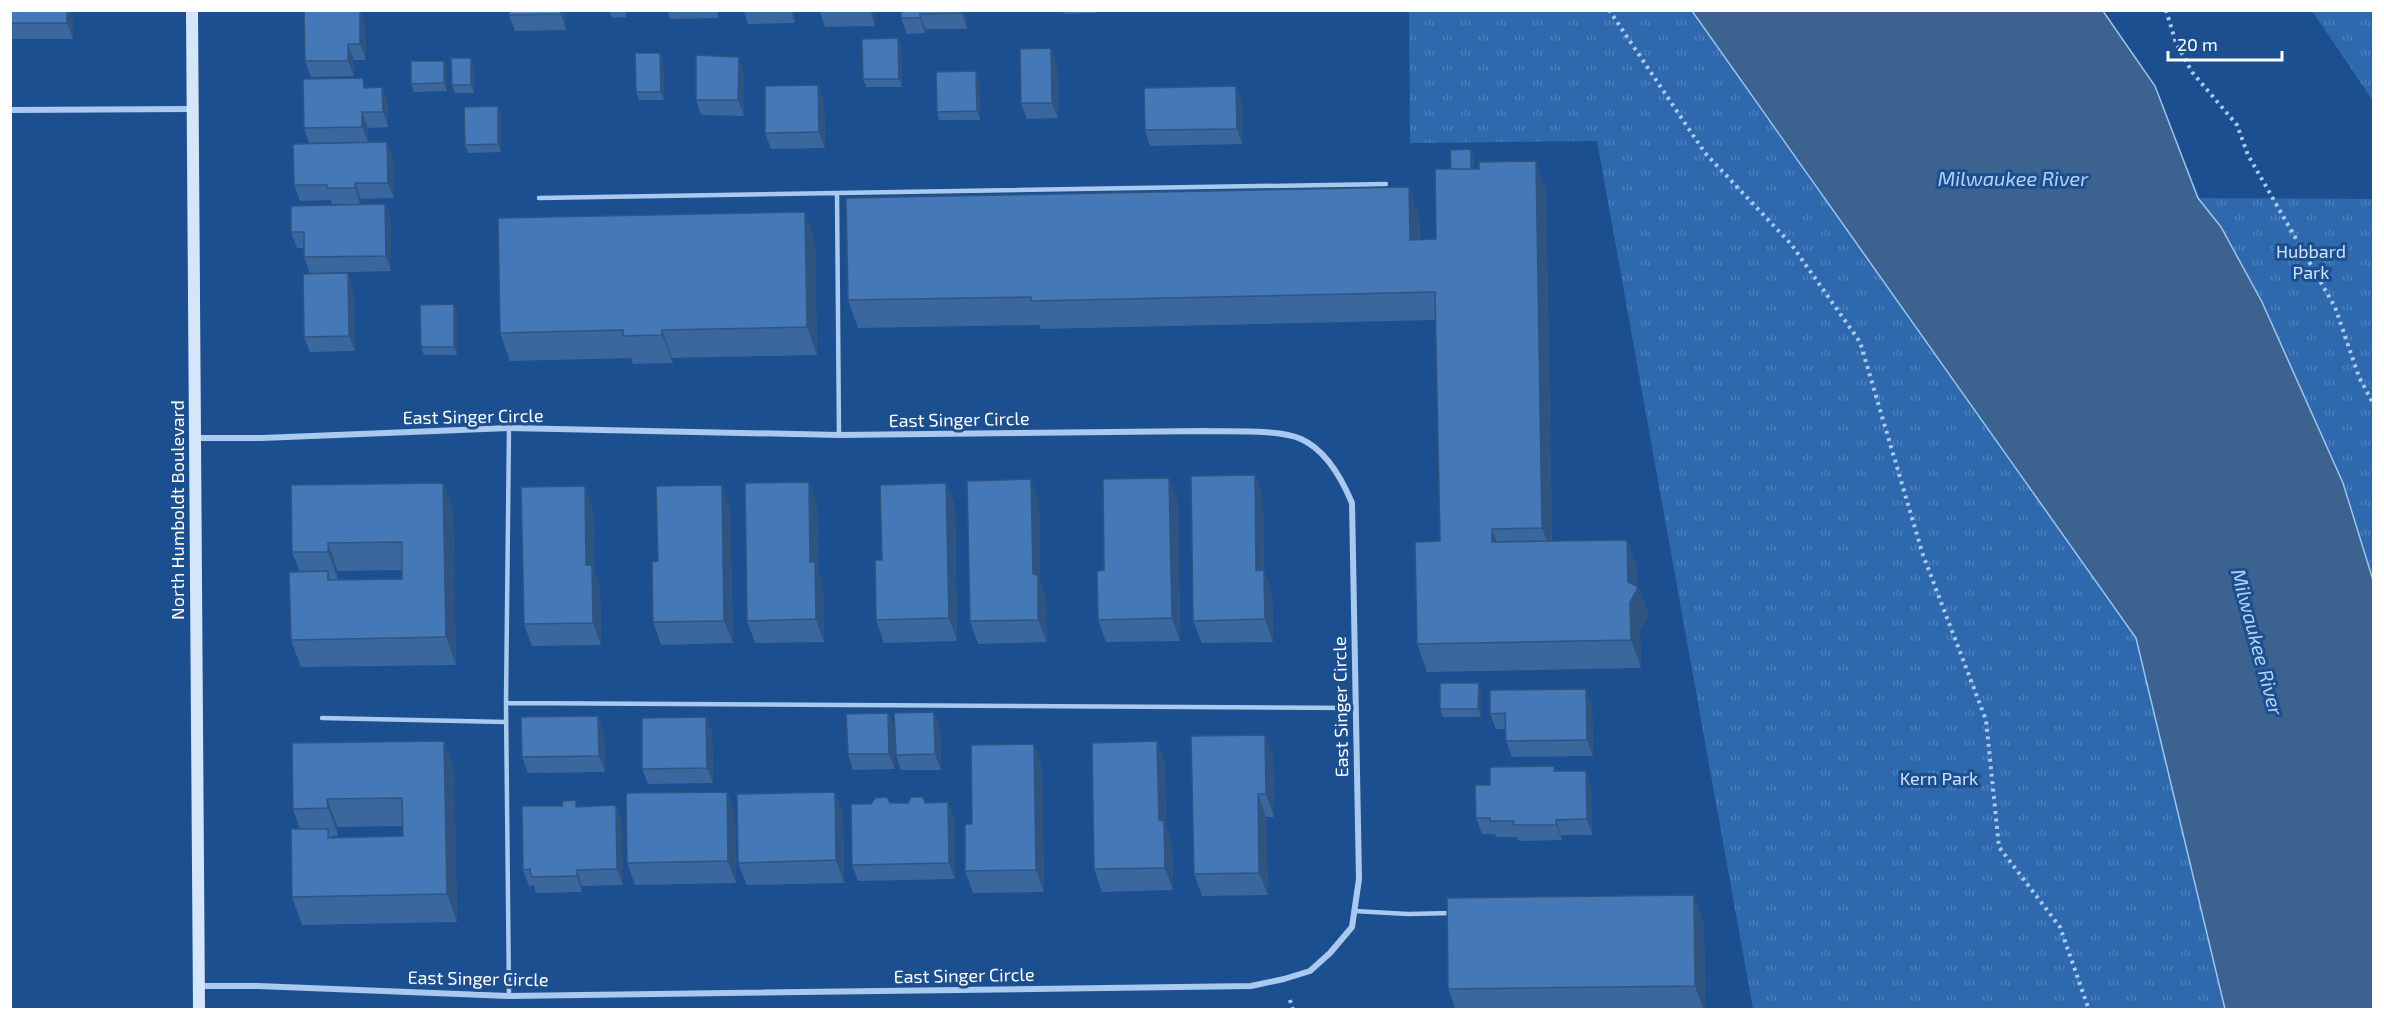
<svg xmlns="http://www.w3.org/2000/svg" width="2384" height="1020" font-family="'Exo 2',sans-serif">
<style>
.park{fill:url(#park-tufts)}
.water{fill:#3c6290;stroke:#9cc4f0;stroke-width:1.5}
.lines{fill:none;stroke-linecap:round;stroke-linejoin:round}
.path{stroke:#a9c9ee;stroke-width:4;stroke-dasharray:3 4.5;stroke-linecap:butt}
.lane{stroke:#a9c9ee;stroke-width:4.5}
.street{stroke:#a9c9ee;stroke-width:6}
.secondary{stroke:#d6e6fa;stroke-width:12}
.wall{fill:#3a679d;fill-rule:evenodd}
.shaded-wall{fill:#305480}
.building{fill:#4478b7;stroke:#305480;stroke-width:1.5}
.labels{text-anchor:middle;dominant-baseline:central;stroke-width:6;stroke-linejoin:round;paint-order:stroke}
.park-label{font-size:18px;fill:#cfe3fa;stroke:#1b4f8f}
.street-label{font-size:18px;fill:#fff;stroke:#1b4f8f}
.water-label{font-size:20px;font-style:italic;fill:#b5d3f5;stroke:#1b4f8f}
</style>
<defs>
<pattern id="park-tufts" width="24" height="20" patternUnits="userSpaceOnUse" patternTransform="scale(1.5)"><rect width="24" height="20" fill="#2e69ad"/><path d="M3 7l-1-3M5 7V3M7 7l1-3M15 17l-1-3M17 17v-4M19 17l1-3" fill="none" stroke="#4d80b9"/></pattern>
</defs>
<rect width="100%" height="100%" fill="#1b4f8f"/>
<path class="park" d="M1409,11H1691L2136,638L2225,1009H1753L1597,141L1410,143Z
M2312,11H2373V101Z
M2198,198L2373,199V580L2343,483L2262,302L2221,227Z"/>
<path class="water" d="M1692,11H2103L2155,86L2198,198L2221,227L2262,302L2343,483L2373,580V1009H2225L2136,638Z"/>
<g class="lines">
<path class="path" d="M1609,10L1705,153L1791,244L1860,342L1923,555L1986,720L1999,847L2060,927L2089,1010
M2166,10L2176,43L2192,72L2237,125L2248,155L2335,307L2359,377L2374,405
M1290,1000L1293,1010"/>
<path class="lane" d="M539,198L837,193
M839,435L837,193L1386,184
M506,703L1355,708
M322,718L506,722
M1354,911L1408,914L1453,913
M509,996L506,703L509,428"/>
<path class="street" d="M10,110L192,109
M195,438H262L509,428L839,435L1204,431C1230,432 1278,429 1301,439C1326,450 1342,479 1352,503L1359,879L1352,927L1330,953L1310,971L1284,979L1251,986L509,996L258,986H199"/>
<path class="secondary" d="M192,10L199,1010"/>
</g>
<path class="wall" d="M10,10H73V39H10Z
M360,10L365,25L366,60H354V76L311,77L305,61Z
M566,10V30L515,31L509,15Z
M589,10H626V17L612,18L609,11Z
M667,10H718V18L670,19Z
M743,10H795V23L748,24Z
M819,10H875V26L825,27Z
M901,10H967V29H926L925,33L907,34L901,18Z
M1062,10H1096V13L1064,14Z
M1168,10H1206L1169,11Z
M901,46L902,87H866L863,79Z
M1051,48L1057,64L1058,118L1027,119L1021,103Z
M660,53L663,61L664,100H639L636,92Z
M474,66V93H455L452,85Z
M447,69V91L414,92L411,84Z
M744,73V116L701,115L696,100Z
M979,79L980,120H939L937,112Z
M818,85L824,101L825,148L771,149L765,133Z
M382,87L388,103V127L368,128V142L309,143L304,128L367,88Z
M1242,102V144L1150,146L1145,130Z
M501,114V152L468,153L465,145Z
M387,142L393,158L394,198L361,199L360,204H332L331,200L300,201L294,185Z
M1471,149L1474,157V169L1546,189L1552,541L1627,540L1637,568V587H1638L1649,615L1640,631L1641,668L1427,672L1417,644L1440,541L1435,320L1041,329L1040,325L858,328L848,300L1419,215L1420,240L1436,239L1451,169Z
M385,204L391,220V271L310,273L304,257V248H297L291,232Z
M815,240L817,355L672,358L673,363L633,364L631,358L510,361L500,333Z
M353,289L355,351L310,352L304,337Z
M457,312V355H424L421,347Z
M1255,475L1263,497L1264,570L1272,593L1273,642L1202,643L1193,621Z
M809,482L817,504L818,570L823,584L824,642L755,643L747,621Z
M443,483L453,511L456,665L301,667L291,640L300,572L292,552ZM402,570V579L331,580H338V571Z
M946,483L955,506L957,641L884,643L876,620L882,560Z
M1178,501L1180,641L1106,642L1098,620L1104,570Z
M1039,502L1040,582L1046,597L1047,642L978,644L970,621Z
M730,507L733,643L661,645L653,622L658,561Z
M593,508L594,571L600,587L601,645L532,646L524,624Z
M1481,691V717H1443L1440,709Z
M1592,704L1593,756L1512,757L1506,741L1505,729H1496L1490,714Z
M888,713L894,729L895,769L853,770L848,754Z
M706,717L712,732L713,783L648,784L642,769Z
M940,728L941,770H901L896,755Z
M604,732L605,772L528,773L522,757Z
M1265,735L1273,757L1274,817H1266L1268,895L1202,896L1194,874Z
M444,741L454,769L457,922L302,925L292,897L300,829L293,809ZM403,826V836L331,837L330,836H338V827Z
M1157,741L1165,764L1166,827L1172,843L1173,890L1102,892L1094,869Z
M1554,766L1556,771L1591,786L1592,835H1561L1562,840L1519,841L1517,837H1496L1495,834H1482L1476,818L1490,785Z
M1042,767L1044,892L973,893L965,871L972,824Z
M727,792L735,814L736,883L635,885L627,863Z
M835,792L843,815L844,883L747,885L738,863Z
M948,802L954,818L955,879L858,881L852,865L871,804Z
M616,805L622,821L623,885L582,886V892L536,893L534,885L529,886L523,870L578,807Z
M1704,922L1705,1010H1456L1448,989Z"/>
<path class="shaded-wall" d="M67,10H73V39L67,23Z
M360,10L365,25L366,60L360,44Z
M561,10H566V30L561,14Z
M791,10H795V23Z
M870,10H875V26Z
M962,10H967V29L962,13Z
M920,14L926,29L925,33L920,18Z
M898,38L901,46L902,87L899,79Z
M348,44L354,60V76L348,61Z
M1051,48L1057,64L1058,118L1052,103Z
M660,53L663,61L664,100L661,92Z
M739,57L744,73V116L738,100Z
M471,58L474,66V93L471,85Z
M444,61L447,69V91L444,83Z
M976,71L979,79L980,120L977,111Z
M818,85L824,101L825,148L819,132Z
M1236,86L1242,102V144L1237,129Z
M382,87L388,103V127L383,112Z
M498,106L501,114V152L498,144Z
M362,112L368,128V142L362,127Z
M387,142L393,158L394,198L388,183Z
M1471,149L1474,157V177L1471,169Z
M1536,161L1546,189L1552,556L1542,528Z
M355,183L361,199L360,204L355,188Z
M1409,187L1419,215L1420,268L1410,240Z
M385,204L391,220V271L386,256Z
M805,212L815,240L817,355L807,327Z
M348,273L353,289L355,351L349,336Z
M454,304L457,312V355L454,347Z
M662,330L672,358L673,363L662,335Z
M1255,475L1263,497L1264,593L1256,571Z
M1169,478L1178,501L1180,641L1172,618Z
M1031,479L1039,502L1040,582L1046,597L1047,642L1038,620L1033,574Z
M809,482L817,504L818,570L823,584L824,642L816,619L810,562Z
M443,483L453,511L456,665L446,637Z
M946,483L955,506L957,641L949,618Z
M722,485L730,507L733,643L724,621Z
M585,486L593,508L594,571L600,587L601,645L593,623L586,565Z
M1492,529L1502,557L1492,542Z
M1627,540L1637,568V589L1638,587L1649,615L1640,631L1641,668L1631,640L1628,582Z
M328,543L338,571V580L328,552Z
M1264,570L1272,593L1273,642L1265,619Z
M1479,683L1481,691V717L1478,709Z
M1586,689L1592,704L1593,756L1587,740Z
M934,712L940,728L941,770L935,754Z
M888,713L894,729L895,769L889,754Z
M598,716L604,732L605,772L599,756Z
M706,717L712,732L713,783L707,768Z
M1265,735L1273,757L1274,817L1266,794Z
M444,741L454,769L457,922L447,894Z
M1157,741L1165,764L1166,827L1172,843L1173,890L1165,868L1159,820Z
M1034,744L1042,767L1044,892L1036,870Z
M1586,771L1591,786L1592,835L1587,819Z
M727,792L735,814L736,883L728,861Z
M835,792L843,815L844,883L836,860Z
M1258,794L1266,817L1268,895L1259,873Z
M327,799L338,827V836L328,808Z
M948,802L954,818L955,879L949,863Z
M616,805L622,821L623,885L617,869Z
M1556,820L1561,835L1562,840L1556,825Z
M577,870L582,886V892L577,876Z
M1694,895L1704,922L1705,1010H1704L1695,986Z"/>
<path class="building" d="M10,10H67V23H10Z
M360,10V44H348V61H305L304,11Z
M509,10H561V14L509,15Z
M901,10H962V13L920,14V18H901Z
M898,38L899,79H863L862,39Z
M1051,48L1052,103H1021L1020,49Z
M635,53H660L661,92H636Z
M696,55L739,57L738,100H696Z
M451,58H471V85H452Z
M411,61H444V83L411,84Z
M976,71L977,111L937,112L936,72Z
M363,78L364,88L382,87L383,112H362V127L304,128L303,79Z
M818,85L819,132L765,133V86Z
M1236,86L1237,129L1145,130L1144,88Z
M498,106V144L465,145L464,107Z
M387,142L388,183H355V188H327V185H294L293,144Z
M1471,149V169H1451L1450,150Z
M1536,161L1542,528L1492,529V542L1627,540L1628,582L1638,587L1630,603L1631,640L1417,644L1415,542L1440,541L1435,292L1031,301V297L848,300L846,198L1409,187L1410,240L1436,239L1435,169H1479V162Z
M385,204L386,256L304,257V232H291V206Z
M805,212L807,327L662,330V335L623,336V330L500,333L498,218Z
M348,273L349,336L304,337L303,274Z
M454,304V347H421L420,305Z
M1255,475L1256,571L1264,570L1265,619L1193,621L1191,476Z
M1169,478L1172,618L1098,620L1097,571L1104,570L1103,479Z
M1031,479L1033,574L1038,575V620L970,621L967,481Z
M809,482L810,562H815L816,619L747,621L745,483Z
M443,483L446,637L291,640L289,572L328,571V580L402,579V542L328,543V552H292L291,485Z
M946,483L949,618L876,620L875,560H882L880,485Z
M722,485L724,621L653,622L652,562L658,561L656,486Z
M585,486L586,565H592L593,623L524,624L521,487Z
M1440,683H1479L1478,709H1440Z
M1586,689L1587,740L1506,741L1505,713L1490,714V690Z
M934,712L935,754L896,755L894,713Z
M888,713L889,754H848L846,714Z
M598,716L599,756L522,757L521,717Z
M706,717L707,768L642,769V718Z
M1265,735L1266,794H1258L1259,873L1194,874L1191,736Z
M444,741L447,894L292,897L291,829H328V838L403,836L402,798L327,799L328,808L293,809L292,743Z
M1157,741L1159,820L1164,821L1165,868L1094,869L1092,743Z
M1034,744L1036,870L965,871V824H972L971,745Z
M1554,766V771H1586L1587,819L1556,820V825H1513L1514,821H1490V818H1476L1475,785H1490V767Z
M727,792L728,861L627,863L626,793Z
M835,792L836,860L738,863L737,794Z
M887,797L890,803H908L911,797H923L925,803L948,802L949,863L852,865L851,804H871L875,798Z
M576,800V807L616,805L617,869L577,870V876L531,877L530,869L523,870L522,806H562L563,801Z
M1694,895L1695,986L1448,989L1447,898Z"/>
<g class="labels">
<g class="park-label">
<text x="2311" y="251">Hubbard<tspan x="2311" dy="21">Park</tspan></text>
<text x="1939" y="778">Kern Park</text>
</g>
<g class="street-label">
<text transform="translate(473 416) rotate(-1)">East Singer Circle</text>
<text transform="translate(959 419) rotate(-1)">East Singer Circle</text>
<text transform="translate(177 510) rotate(-90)">North Humboldt Boulevard</text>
<text transform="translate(1340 707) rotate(-91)">East Singer Circle</text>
<text transform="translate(964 975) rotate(-1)">East Singer Circle</text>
<text transform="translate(478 978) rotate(1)">East Singer Circle</text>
</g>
<g class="water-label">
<text x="2013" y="178">Milwaukee River</text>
<text transform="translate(2258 642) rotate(75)">Milwaukee River</text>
</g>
</g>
<rect width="2384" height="1020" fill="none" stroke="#ffffff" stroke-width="24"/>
<path d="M2168 51v9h114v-9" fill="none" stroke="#ffffff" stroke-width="3"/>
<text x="2177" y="51" font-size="18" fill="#ffffff" stroke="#1b4f8f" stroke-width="4.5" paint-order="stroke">20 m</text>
</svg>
